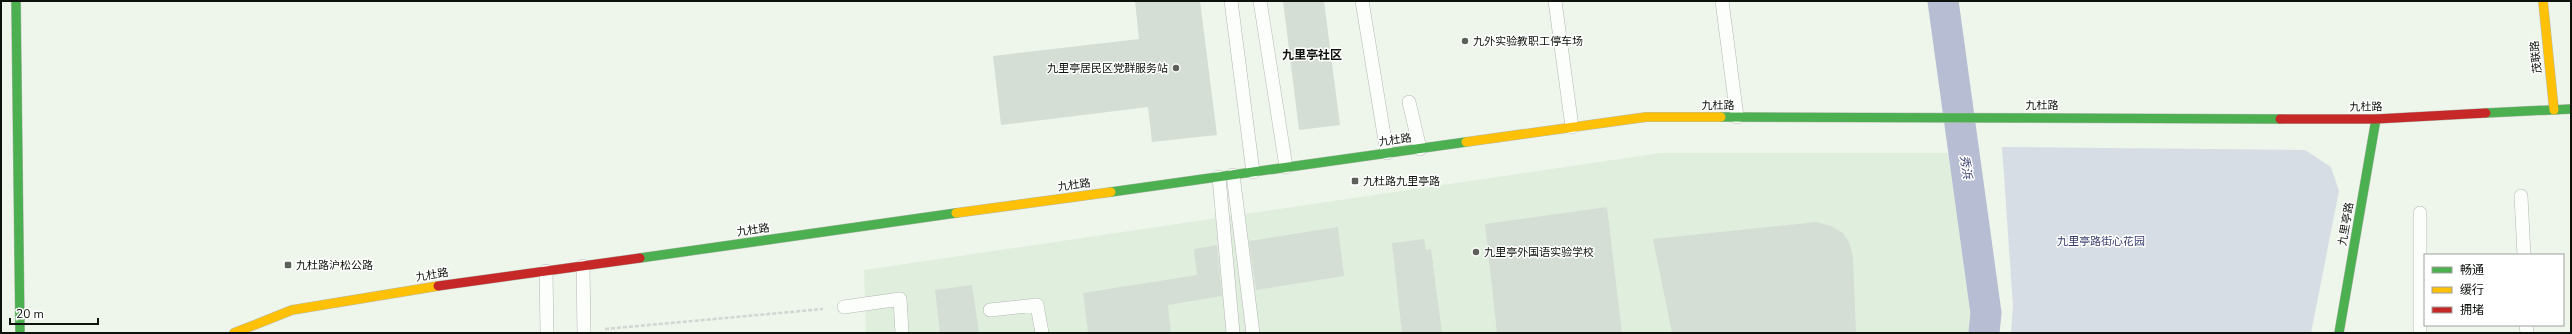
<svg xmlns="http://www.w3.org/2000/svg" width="2572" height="334" font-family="'Nunito Sans','Noto Sans SC',sans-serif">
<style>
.built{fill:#e0eede}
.green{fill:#d6dde5}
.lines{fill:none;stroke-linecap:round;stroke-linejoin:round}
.canal{stroke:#b7bed4;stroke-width:31}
.building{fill:#d5ded4}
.lane-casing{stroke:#b4bab3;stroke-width:14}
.fast-casing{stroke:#b4bab3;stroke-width:10}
.slow-casing{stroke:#b4bab3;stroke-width:10}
.jam-casing{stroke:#b4bab3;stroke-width:10}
.path{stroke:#d2d5d2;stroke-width:2.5;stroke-dasharray:4 2;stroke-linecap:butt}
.lane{stroke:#fcfefc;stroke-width:13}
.fast{stroke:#4caf50;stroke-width:9}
.slow{stroke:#ffc107;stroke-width:9}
.jam{stroke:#c62828;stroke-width:9}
.poi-dot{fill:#5c625a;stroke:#fff;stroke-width:1.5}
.labels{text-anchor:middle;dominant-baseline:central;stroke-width:3;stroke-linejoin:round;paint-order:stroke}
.poi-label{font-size:11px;fill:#0d120c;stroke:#fff;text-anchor:start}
.street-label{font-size:11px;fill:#0d120c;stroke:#fff}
.park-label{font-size:11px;fill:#383d6e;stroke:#fff}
.neighbourhood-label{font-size:12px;font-weight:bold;fill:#0d120c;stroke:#fff}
.water-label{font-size:12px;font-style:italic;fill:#414678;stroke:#fff}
</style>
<rect width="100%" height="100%" fill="#eef6ec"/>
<path class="built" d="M1660,153H1948L1964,234L1973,319L1971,333H866L864,270Z"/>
<path class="green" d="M2002,147L2305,150L2331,167L2339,191L2311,333H2011L2013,306Z"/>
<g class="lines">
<path class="canal" d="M1943,1L1986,313L1984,333"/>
</g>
<path class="building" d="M1135,1H1200L1217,135L1152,142L1148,107L1001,125L993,56L1139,39Z
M1283,1H1324L1340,125L1299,130Z
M1607,207L1622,333H1497L1485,224Z
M1817,222L1831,226L1843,233L1849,242L1853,257L1856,333H1672L1653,239Z
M1338,227L1344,276L1256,290L1249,241Z
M1424,239L1426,250L1431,249L1442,333H1402L1392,243Z
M1217,245L1222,296L1168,305L1171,333H1088L1083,293L1197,275L1194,249Z
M972,285L979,333H940L935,290Z"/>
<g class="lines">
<g class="lane-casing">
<path id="lane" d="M1231,1L1253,172
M1260,1L1286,167
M1362,1L1387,153
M1555,1L1572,127
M1722,1L1737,117
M1409,102L1420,149
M1233,175L1253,333
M1219,177L1233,333
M2521,196L2524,255
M583,266L584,333
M546,271L547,333
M844,307L900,299L902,333
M990,310L1037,305L1042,333
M2526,325L2527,333
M2420,333V213"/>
</g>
<g class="fast-casing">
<path id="fast" d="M16,1L20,333
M2486,113L2571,109
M1721,117L2280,119
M1111,192L1466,142
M640,258L956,213
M2339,333L2376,119"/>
</g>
<g class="slow-casing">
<path id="slow" d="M2543,1L2554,110
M1466,142L1646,117H1721
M956,213L1111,192
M234,333L292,310L438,286"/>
</g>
<g class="jam-casing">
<path id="jam" d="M2280,119H2376L2486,113
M438,286L640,258"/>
</g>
<path class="path" d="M605,329L823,309"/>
<use href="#lane" class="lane"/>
<use href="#fast" class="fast"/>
<use href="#slow" class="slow"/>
<use href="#jam" class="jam"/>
</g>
<g class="poi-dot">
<circle cx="1465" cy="41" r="4"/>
<circle cx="1176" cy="68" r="4"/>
<rect x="1351" y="177" width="8" height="8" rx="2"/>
<circle cx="1476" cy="252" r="4"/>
<rect x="284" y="261" width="8" height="8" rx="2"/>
</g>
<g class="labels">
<g class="poi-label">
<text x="1473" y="41">九外实验教职工停车场</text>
<text x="1168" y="68" text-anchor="end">九里亭居民区党群服务站</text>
<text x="1363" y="181">九杜路九里亭路</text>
<text x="1484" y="252">九里亭外国语实验学校</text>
<text x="296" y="265">九杜路沪松公路</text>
</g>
<g class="street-label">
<text transform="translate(2536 57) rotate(-96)">茂联路</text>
<text x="1718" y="105">九杜路</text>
<text x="2042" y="105">九杜路</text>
<text transform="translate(2366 107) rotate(-1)">九杜路</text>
<text transform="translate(1395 140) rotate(-8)">九杜路</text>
<text transform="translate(1074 185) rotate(-8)">九杜路</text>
<text transform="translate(2346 224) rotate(-80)">九里亭路</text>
<text transform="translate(753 230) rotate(-8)">九杜路</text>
<text transform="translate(432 275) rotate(-9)">九杜路</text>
</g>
<g class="park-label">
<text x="2101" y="241">九里亭路街心花园</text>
</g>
<g class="neighbourhood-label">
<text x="1312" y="55">九里亭社区</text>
</g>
<g class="water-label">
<text transform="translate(1966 167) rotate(82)">秀浜</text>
</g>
</g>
<rect width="2572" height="334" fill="none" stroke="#0d120c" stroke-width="4"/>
<rect x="2424" y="254" width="140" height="72" fill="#ffffff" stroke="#9ea09e"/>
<rect x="2432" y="267" width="20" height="6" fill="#4caf50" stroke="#9ea09e"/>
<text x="2460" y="274" font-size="12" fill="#0d120c">畅通</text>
<rect x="2432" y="287" width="20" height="6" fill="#ffc107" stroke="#9ea09e"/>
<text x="2460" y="294" font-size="12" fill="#0d120c">缓行</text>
<rect x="2432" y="307" width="20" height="6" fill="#c62828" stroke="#9ea09e"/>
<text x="2460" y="314" font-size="12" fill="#0d120c">拥堵</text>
<path d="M10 318v6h88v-6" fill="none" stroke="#0d120c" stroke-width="2"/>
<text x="16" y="318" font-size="12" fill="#0d120c" stroke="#ffffff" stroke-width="3" paint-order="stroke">20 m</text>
</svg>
